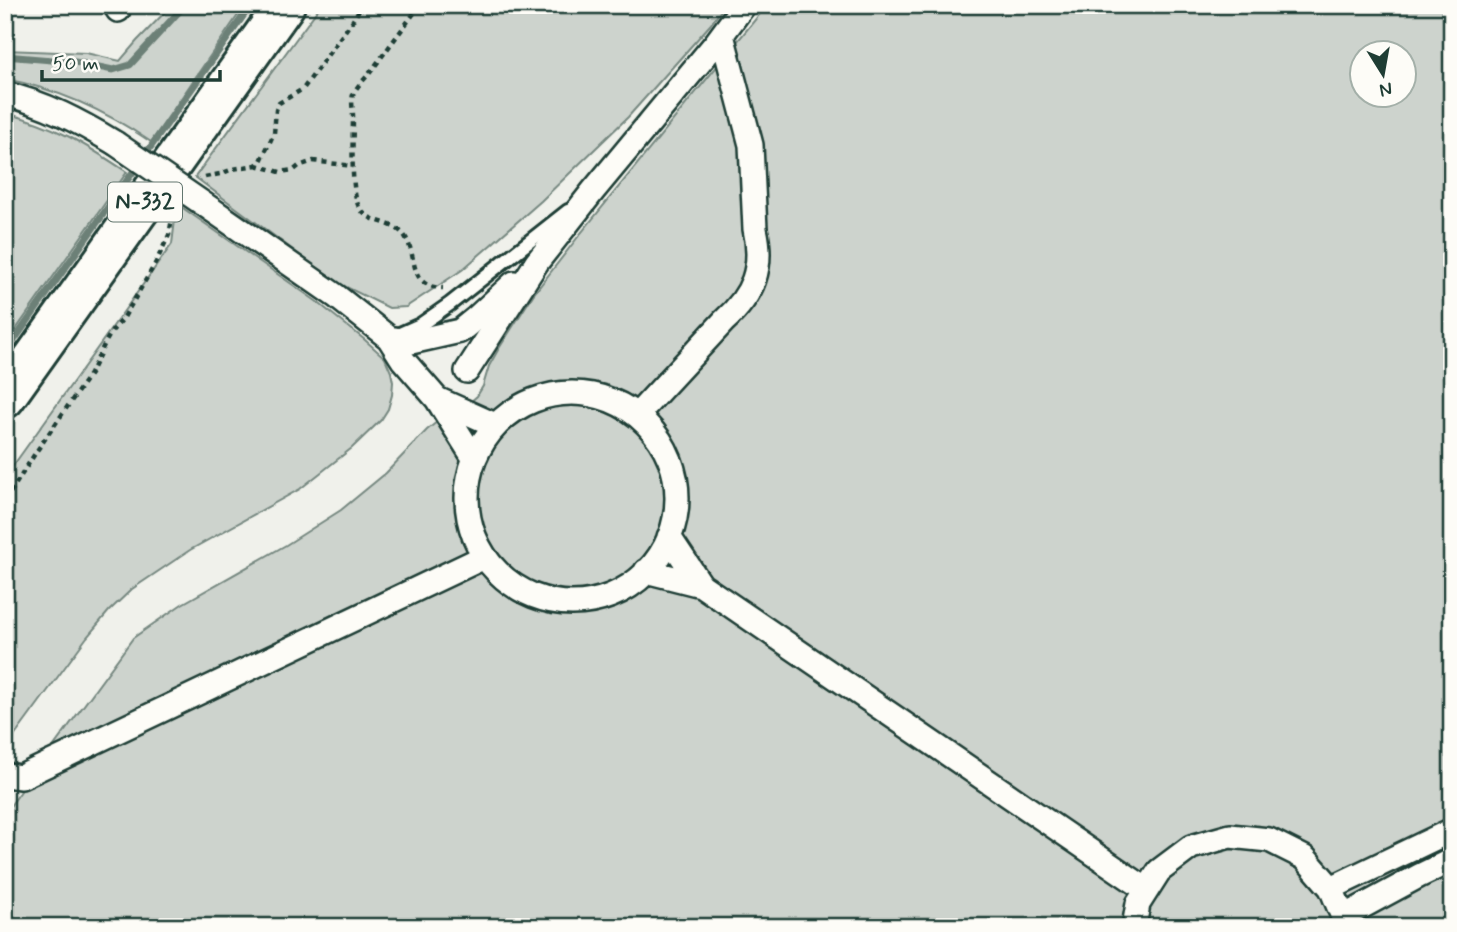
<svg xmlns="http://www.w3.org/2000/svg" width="1457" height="932" font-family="Mynerve,sans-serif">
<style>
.green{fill:#cdd3cd;stroke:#768880;stroke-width:2;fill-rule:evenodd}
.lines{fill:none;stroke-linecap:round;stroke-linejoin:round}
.stream{stroke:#6c8077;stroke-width:7}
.lane-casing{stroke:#1f3d34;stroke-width:18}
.street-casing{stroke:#1f3d34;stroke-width:28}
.highway-casing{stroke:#1f3d34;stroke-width:44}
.path{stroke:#1f3d34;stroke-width:4.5;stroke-dasharray:5 5;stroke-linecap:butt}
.lane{stroke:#fdfcf7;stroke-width:12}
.street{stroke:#fdfcf7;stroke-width:23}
.highway{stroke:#fdfcf7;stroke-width:38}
.street-bridge-casing{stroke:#1f3d34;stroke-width:28;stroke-linecap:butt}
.street-bridge{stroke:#fdfcf7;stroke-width:23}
.labels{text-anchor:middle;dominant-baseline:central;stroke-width:5;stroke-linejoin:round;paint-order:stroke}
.shield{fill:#fdfcf7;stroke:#62766e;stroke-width:2}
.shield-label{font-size:23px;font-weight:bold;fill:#1f3d34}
</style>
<rect width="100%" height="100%" fill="#f0f1eb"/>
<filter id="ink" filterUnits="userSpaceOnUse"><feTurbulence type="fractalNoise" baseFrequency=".0143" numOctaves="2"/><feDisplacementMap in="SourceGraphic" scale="14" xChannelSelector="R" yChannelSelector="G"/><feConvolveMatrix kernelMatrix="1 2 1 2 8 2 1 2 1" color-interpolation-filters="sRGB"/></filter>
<g filter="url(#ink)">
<path class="green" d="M172,5H245L151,142C106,111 59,89 5,79V50L86,53L120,61L137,41Z
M321,5H725L710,25L628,117L541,201L462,270L406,307L389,308L336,282L195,177Z
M767,5H1452V927H5V813L133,638L182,604L286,545L341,510L386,473L427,430L438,421L469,403L477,396L483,386L489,366L498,350L533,295L581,233ZM1362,52H1404V94H1362Z
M5,113C54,125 85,144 127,172L5,345Z
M177,204L316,301L365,340L385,358L391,372L393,382L392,395L388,409L381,420L352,448L300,489L190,550L132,589L109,611L87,637L5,749V477L172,244Z"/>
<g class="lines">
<path class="stream" d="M5,56L75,62L113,70L130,65L185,5
M5,353L251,5"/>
<g class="lane-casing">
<path id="lane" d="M393,337L420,325L450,304L568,211"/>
</g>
<g class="street-casing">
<path id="street" d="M115,5L118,10
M5,94C45,103 80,122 115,143
M211,209L336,296L389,338L403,360L437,399L474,458
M389,338L411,342L460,331L476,318L514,283
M467,371L537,262L593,191L715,44L744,5
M467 498a105 105 0 1 1 210 0a105 105 0 1 1-210 0Z
M437,399L495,425
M637,415L724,321C753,295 764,268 755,229L751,145L722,35
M669,537L701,585
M646,571L701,585L1147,890
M5,775L21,777L482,558
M1331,888L1452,830
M1343,917L1419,876L1452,860
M1134,927L1138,904L1159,871L1191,847L1230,836L1269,840L1305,858L1331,888L1343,917L1344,927"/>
</g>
<g class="highway-casing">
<path id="highway" d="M5,398L285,5"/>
</g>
<path class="path" d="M420,5C403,28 386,51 369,74C364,80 355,88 353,95C351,101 353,110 353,116C353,137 350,189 359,207C368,225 395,219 406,238C418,259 408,287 443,288
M256,165L280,172L294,170L299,166L313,161L353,166
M205,177L220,174L233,169L256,165L261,161L274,133L276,110L279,103L303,89L353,20L362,5
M5,501L36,452L90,374L105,343L112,331L123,319L155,264L169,235L172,219"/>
<use href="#lane" class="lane"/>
<use href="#street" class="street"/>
<use href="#highway" class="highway"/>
<g class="street-bridge-casing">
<path id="street-bridge" d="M115,143L211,209"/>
</g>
<use href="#street-bridge" class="street-bridge"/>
</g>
</g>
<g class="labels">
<rect class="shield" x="108" y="182.5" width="74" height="39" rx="5"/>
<g class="shield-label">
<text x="145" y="202">N-332</text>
</g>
</g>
<rect width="1457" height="932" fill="none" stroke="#fdfcf7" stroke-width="28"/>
<rect x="14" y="14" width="1429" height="904" fill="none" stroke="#1f3d34" stroke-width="2.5" filter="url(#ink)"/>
<g transform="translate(1383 74) rotate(169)"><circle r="33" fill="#fdfcf7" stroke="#a4b0a9" stroke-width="2"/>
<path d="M0-5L12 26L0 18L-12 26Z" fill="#1f3d34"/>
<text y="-10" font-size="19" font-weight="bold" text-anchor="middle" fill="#1f3d34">N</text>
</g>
<path d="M42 70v10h178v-10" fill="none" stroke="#1f3d34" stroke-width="3.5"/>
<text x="52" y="70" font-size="21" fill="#1f3d34" stroke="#fdfcf7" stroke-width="5" paint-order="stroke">50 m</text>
</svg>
